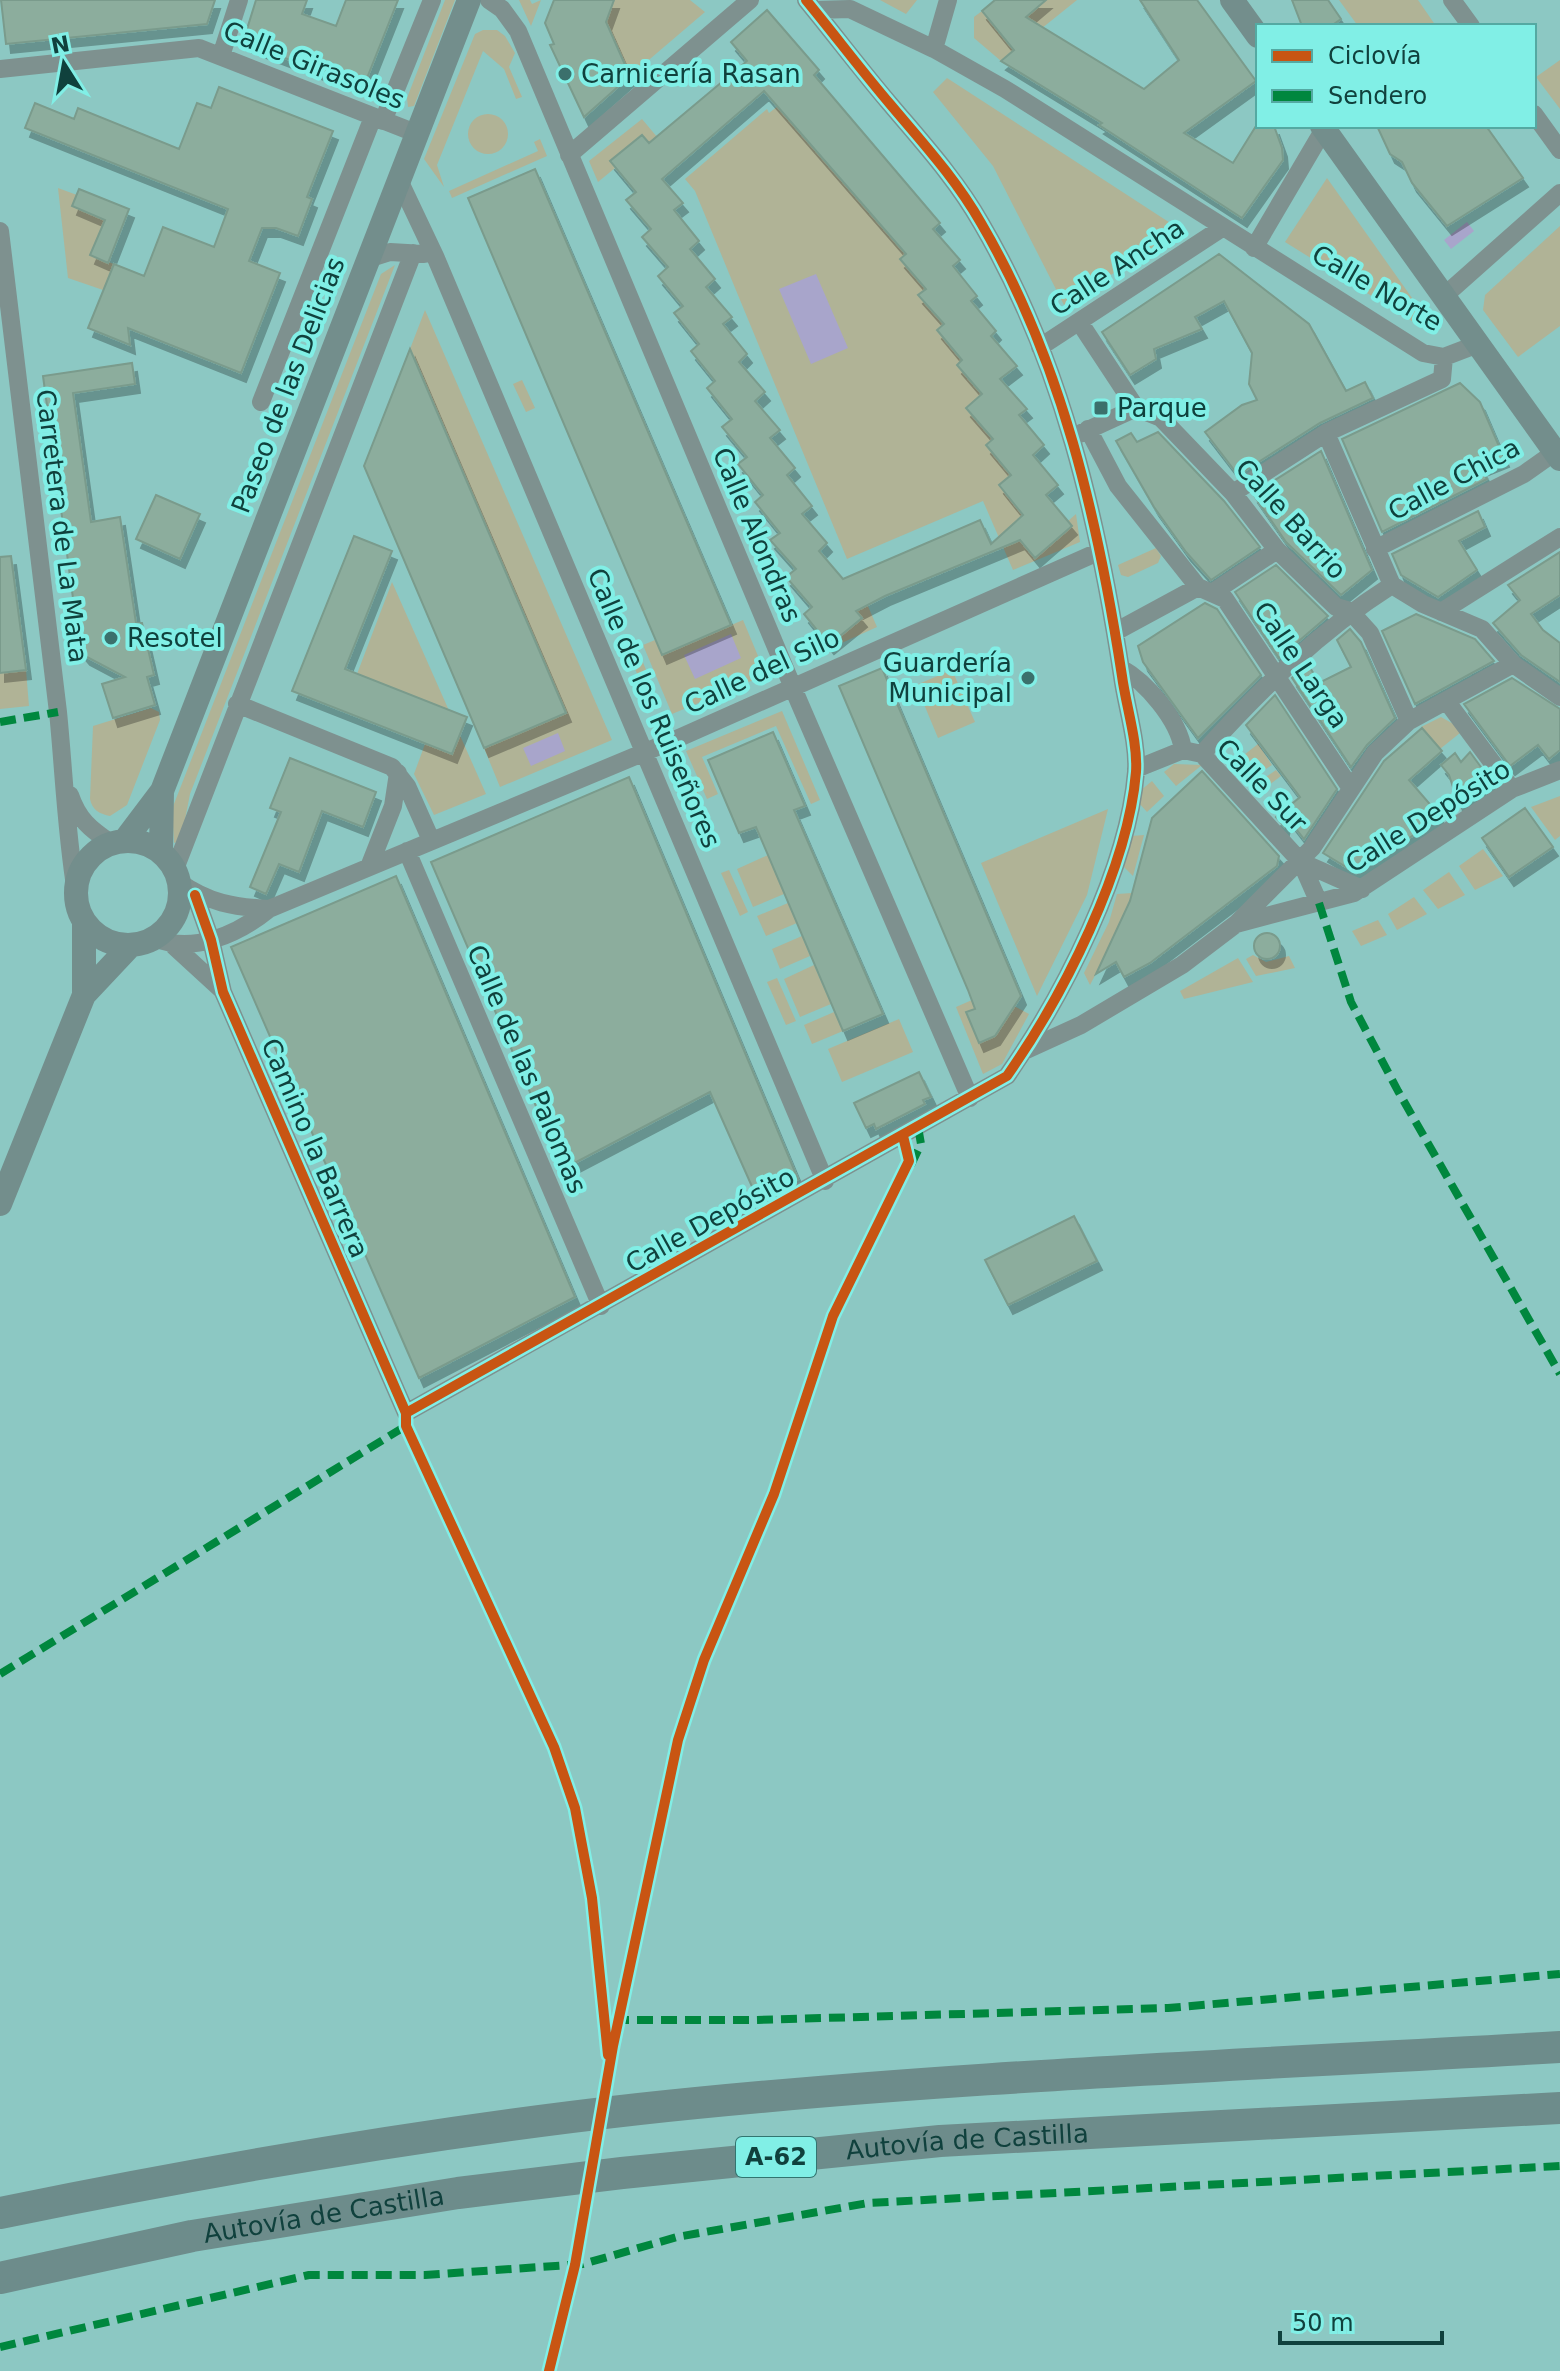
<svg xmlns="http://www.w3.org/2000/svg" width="1560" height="2371" font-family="'DejaVu Sans',sans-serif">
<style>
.green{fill:#b0b396}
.water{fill:#a8a5cb}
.building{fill:#8cad9d;stroke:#7a9b8c;stroke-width:2;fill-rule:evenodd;filter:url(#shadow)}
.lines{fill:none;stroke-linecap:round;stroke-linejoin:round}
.street{stroke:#7e918f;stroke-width:18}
.secondary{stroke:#738e8c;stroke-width:24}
.highway{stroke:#6d8c8b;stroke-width:32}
.quiet{stroke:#00873e;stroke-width:8;stroke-dasharray:16 8;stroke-linecap:butt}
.cycleway-casing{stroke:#81efe6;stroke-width:15}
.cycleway{stroke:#c85513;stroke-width:10}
.poi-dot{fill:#3b706c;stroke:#81efe6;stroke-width:3}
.labels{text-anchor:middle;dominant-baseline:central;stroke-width:8;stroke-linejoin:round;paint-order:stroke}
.shield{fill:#81efe6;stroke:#327570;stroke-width:2}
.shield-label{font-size:24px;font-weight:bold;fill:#10413d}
.street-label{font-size:26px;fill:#10413d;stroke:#81efe6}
.poi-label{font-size:26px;fill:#10413d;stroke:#81efe6;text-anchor:start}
</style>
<defs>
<filter id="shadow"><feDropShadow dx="5" dy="9" stdDeviation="0" flood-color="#0004"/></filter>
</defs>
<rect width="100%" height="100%" fill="#8cc8c3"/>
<path class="green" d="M445,0H455L414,106L408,107L407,98Z
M519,0H530L532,4L541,0L531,26Z
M614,0H690L705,12L630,76L606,22Z
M880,0H917L906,14Z
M1042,0H1077L1001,61L974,38V17L982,11L1003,36L1043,3Z
M1339,0H1418L1436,26H1358Z
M483,30H497L505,36L515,53L509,67L522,97L516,99L504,69L483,51L437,165L444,187L424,159L475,34Z
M1560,60V109L1536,77Z
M947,78L1181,230L1064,305L993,166L933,92Z
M778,106L893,238L906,254L900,259L926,289L919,295L944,324L937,331L963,359L982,394L966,409L993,439L986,446L1011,475L1000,485L1023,515L1009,528L1036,557L1072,526L1068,521L1076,514L1080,542L1013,570L983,501L847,559L695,191L685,179L767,109L769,113Z
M468 134a20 20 0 1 1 40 0a20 20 0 1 1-40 0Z
M642,119L663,144L655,150L641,135L610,161L615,168L598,182L589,161Z
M540,139L547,156L452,198L449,191L538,151L534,142Z
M1327,178L1434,329L1428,331L1285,242Z
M58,188L77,195L72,206L105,220L90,255L114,264L103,290L68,278Z
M1560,226V326L1518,357L1483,310L1485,295Z
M395,265L190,794L181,840L174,843L172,809L381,274Z
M425,310L612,740L500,787L484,748L566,712L410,349Z
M522,380L535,408L526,412L513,384Z
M1156,548L1161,556L1158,563L1128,577L1121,575L1118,565Z
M854,574L877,627L804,660L800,651L820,634L830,645L861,618L849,603L844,580Z
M392,582L486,794L434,815L414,774L425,744L452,754L455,746L357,674Z
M743,620L766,675L672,714L643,645L655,640L662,655Z
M637,648L654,689L645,693L628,652Z
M26,670L29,706L0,709V673Z
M952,670L975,722L938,738L916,685Z
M151,708L159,712L160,720L127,805L110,816C100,814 92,810 90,799L93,726Z
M782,711L820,800L811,804L776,726L702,757L718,794L707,799L686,751Z
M1441,717L1457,726L1460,733L1440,749L1421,727Z
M1258,744L1272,765L1249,780L1235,762Z
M681,754L703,804L694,808L672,757Z
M1174,764L1202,765L1176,786L1164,772Z
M1276,770L1281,776L1258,793L1253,786Z
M1152,781L1164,796L1147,812L1138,802L1140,791Z
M1560,796V836L1555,840L1531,807Z
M1108,809L1087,895L1037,996L981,863Z
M1144,835L1133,876L1123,866L1131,836Z
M1483,849L1503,876L1475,890L1459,866Z
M768,855L784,894L753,907L737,869Z
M729,870L748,912L740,916L721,873Z
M1449,872L1465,895L1438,909L1423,890Z
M1132,893L1119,930L1090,985L1084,973L1109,922L1117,894Z
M1414,897L1427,914L1397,930L1388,914Z
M788,903L797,923L766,936L757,916Z
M1378,920L1387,935L1361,946L1352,931Z
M802,936L810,956L780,969L772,949Z
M1253,955L1266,962L1289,956L1295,968L1256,976L1246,959Z
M1238,958L1253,982L1184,999L1180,991Z
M814,965L831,1004L800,1017L784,979Z
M777,978L796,1021L786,1025L767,982Z
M972,1000L976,1009L966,1013L979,1042L995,1036L1014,1006L1029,1014L1002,1064L983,1074L956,1007Z
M834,1012L843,1031L812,1044L804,1025Z
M899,1019L913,1052L842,1082L828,1049Z"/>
<path class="water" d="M1467,222L1474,231L1451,249L1444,240Z
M816,274L848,348L811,364L779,289Z
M731,634L741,658L695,679L684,655Z
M558,733L565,751L531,766L523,748Z"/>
<path class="building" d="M1,0H215L207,24L6,44Z
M256,0H307L302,14L336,26L346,0H398L363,88L243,42Z
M554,0H614L606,22L630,76L584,117L550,45L554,44L545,23Z
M995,0H1046L1026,17L1144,89L1179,60L1140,0H1197L1256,81L1184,133L1233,163L1256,126H1274L1282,148L1283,160L1242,218L1099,125L1102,123L1001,61L1014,50L982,11Z
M1292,0H1328L1341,19L1331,26H1302Z
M767,10L819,70L814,75L940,223L933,229L960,260L953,266L977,296L971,301L996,331L991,336L1017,366L1000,379L1027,409L1019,415L1044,445L1033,455L1058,485L1046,495L1072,526L1035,558L1020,540L885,596L856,611L862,618L829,645L804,614L812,607L786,577L796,569L770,540L780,533L755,502L763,495L738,464L747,457L722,427L732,419L707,388L715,381L691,351L699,344L674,313L683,306L658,276L668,267L642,237L651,229L626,200L636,192L610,161L642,135L649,143L747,61L731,42ZM764,91L906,254L900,259L926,289L918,295L944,324L937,330L962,360L957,365L982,394L966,408L993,439L986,445L1011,475L999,485L1023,515L991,544L980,520L843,579L819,551L827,543L802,514L812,506L787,475L795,468L770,438L780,430L755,401L765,392L739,362L747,354L723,324L732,317L706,287L715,279L690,249L699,241L674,210L683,203L662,179Z
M219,87L333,131L307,197L312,199L298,236L276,228H262L249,261L280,273L241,373L128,328L130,345L88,328L114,264L144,276L163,227L214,247L228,209L25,128L35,103L74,119L78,108L179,149L197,103L211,108Z
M1377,126H1486L1523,178L1447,226L1412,183L1402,162L1390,154Z
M535,169L731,625L662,655L468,198Z
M79,189L129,209L108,263L90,255L105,220L72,206Z
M1219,254L1309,324L1346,391L1365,382L1373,398L1320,423L1238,475L1205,432L1242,405L1257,400L1249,384L1252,353L1224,301L1195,317L1202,329L1154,349L1156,359L1130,375L1102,332Z
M410,349L566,713L484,748L364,466Z
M132,363L135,384L73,393L91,522L120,517L136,623H142L154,675L147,677L155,705L113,718L102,684L125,677L85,656L80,650L43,376Z
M1460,383L1480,402L1504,458L1481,467L1487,479L1382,532L1342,439Z
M1158,432L1224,501L1260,547L1211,580L1186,552L1154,507L1116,441L1131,433L1137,442Z
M1321,451L1372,570L1341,595L1286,542L1253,494Z
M156,495L200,514L180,559L136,539Z
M1478,511L1485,527L1459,541L1477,570L1438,597L1401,575L1392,554Z
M354,536L392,551L345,669L467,717L452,754L292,691Z
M1560,552V595L1531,614L1543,630L1560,643V682L1521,655L1493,623L1520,600L1508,585Z
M11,556L26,670L0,673V557Z
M1276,565L1328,616L1279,658L1235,592Z
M1205,603L1217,609L1261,675L1198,738L1143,662L1138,646Z
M1416,614L1475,639L1494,661L1415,704L1382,631Z
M1350,629L1361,642L1395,718L1367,745L1351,767L1292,678L1308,664L1319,683L1351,667L1337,640Z
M882,668L1021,996L995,1036L979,1043L966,1012L975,1009L968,990L839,686Z
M1512,678L1560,709V750L1549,759L1538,745L1510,766L1464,704Z
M1275,695L1337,789L1304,839L1286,816L1284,826L1276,817L1300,797L1246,725Z
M1422,728L1442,751L1409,780L1441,817L1356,873L1323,853L1384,761Z
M773,732L805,806L794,810L883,1014L843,1031L756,827L739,833L708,760Z
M1470,752L1491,781L1459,805L1449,775L1441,765L1455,753L1461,762Z
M290,758L376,792L363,827L322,811L299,872L279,864L266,894L250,887L281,812L270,808Z
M1202,771L1279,856L1277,866L1150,963L1124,977L1116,962L1096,974L1130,901L1152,818Z
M629,777L798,1179L758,1200L710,1092L563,1169L431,862Z
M1525,808L1553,847L1509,877L1482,838Z
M396,876L575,1297L419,1378L231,947Z
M1254 946a13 13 0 1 1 26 0a13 13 0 1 1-26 0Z
M919,1072L931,1097L923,1100L925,1104L876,1129L874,1124L866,1128L854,1103Z
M1074,1216L1097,1261L1008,1305L985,1260Z"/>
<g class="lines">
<path class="street" d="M489,0L502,9L518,31L799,702L970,1098
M1452,0L1471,26
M815,10L850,9L934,49L1005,89L1423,353L1444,357L1478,344
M934,49L948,0
M221,56L239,0
M0,69L199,48L418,134
M1534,114L1560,150
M383,121L432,0
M569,155L750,0
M399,180L435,256L825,1181
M0,231L58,712C64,772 66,832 76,892
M1254,248L1324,129
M368,259L390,252L424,254
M1443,297L1560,193
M1080,323L1136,408L1161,418L1233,493L1277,550L1336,607L1350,611L1370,633L1409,721
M1040,347L1222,228
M261,402L373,117
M1088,429L1118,486L1198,587L1225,599L1350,787
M1326,433L1392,585L1423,604L1482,629L1513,664L1560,697
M1077,435L1136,408
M1233,493L1326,433L1442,379L1444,357
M1375,549L1524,474L1555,452
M1212,593L1277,550
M1441,612L1560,537
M1115,632L1198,587
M1121,668C1146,682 1179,720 1183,750
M1448,703L1512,789
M237,704L392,767L407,786L431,840
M1202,754C1260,690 1318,632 1392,585
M1136,769L1183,750L1202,754L1301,862L1319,903
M70,795C78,819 90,829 111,843
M407,851L601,1306
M1301,862L1362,889
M369,867L393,806L398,773
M175,869L413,253
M179,882C209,903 233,907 269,909
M195,895L211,940L223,992L406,1413L1007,1076C1063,996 1128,869 1136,772C1138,742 1126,706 1122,676C1098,520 1062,361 981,223C956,179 922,142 890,104C861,70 834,34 806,0
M1237,923L1312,848L1375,753L1409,721L1513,664
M154,938C193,954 237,935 269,909L681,737L1098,552
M174,946L222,990
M1024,1051L1081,1025L1182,965L1236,924L1354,893L1512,789L1560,770"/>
<path class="secondary" d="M1232,0L1258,36
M1322,126L1560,459
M125,840L162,791L469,0
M76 893a52 52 0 1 1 104 0a52 52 0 1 1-104 0Z
M161,852L162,791
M84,995L131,945
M0,1204L84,995V921"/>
<g class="highway">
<path d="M0,2213C211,2170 424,2133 639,2109C944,2076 1253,2065 1560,2047"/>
<path id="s1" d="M0,2278L192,2236L458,2193L622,2173L940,2141L1560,2108"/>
</g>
<path class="quiet" d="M0,722L58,712
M1319,903L1351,1002L1398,1091L1560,1374
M911,1165L921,1144L918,1127
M0,1674L409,1424
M613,2020H755L1168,2008L1560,1974
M0,2347L309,2275H425L583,2264L677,2237L868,2203L1560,2166"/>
<g class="cycleway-casing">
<path id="cycleway" d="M195,895L211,940L223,992L406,1413V1426L554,1747L575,1808L592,1898L608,2055
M406,1413L1007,1076C1063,996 1128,869 1136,772C1138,742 1126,706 1122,676C1098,520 1062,361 981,223C956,179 922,142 890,104C861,70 834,34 806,0
M549,2371L575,2265L613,2046L678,1740L704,1660L774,1494L833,1316L909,1161L903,1136"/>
</g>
<use href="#cycleway" class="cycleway"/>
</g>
<g class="poi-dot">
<circle cx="565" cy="74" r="8"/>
<rect x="1093" y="400" width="16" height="16" rx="4"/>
<circle cx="111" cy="638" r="8"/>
<circle cx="1028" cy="678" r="8"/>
</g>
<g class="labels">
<rect class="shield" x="736" y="2137" width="80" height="40" rx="6"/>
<g class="shield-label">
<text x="776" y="2157">A-62</text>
</g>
<g class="street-label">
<text transform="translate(314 65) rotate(22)">Calle Girasoles</text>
<text transform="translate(1117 267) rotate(-33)">Calle Ancha</text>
<text transform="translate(1377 288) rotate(30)">Calle Norte</text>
<text transform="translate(288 385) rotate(-69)">Paseo de las Delicias</text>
<text transform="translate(1454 479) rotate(-28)">Calle Chica</text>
<text transform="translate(1291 519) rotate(48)">Calle Barrio</text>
<text transform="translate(62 526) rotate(83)">Carretera de La Mata</text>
<text transform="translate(757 535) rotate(67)">Calle Alondras</text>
<text transform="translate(1301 665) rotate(56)">Calle Larga</text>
<text transform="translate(762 671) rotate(-25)">Calle del Silo</text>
<text transform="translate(654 708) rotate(67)">Calle de los Ruiseñores</text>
<text transform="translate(1262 785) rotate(46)">Calle Sur</text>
<text transform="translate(1428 816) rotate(-32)">Calle Depósito</text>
<text transform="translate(527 1069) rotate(67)">Calle de las Palomas</text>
<text transform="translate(315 1148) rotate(67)">Camino la Barrera</text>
<text transform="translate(710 1220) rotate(-29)">Calle Depósito</text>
<text stroke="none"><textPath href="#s1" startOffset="978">Autovía de Castilla</textPath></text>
<text stroke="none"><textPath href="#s1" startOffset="330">Autovía de Castilla</textPath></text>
</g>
<g class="poi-label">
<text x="581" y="74">Carnicería Rasan</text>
<text x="1117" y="408">Parque</text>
<text x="127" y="638">Resotel</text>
<text x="1012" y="663" text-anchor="end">Guardería<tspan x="1012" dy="30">Municipal</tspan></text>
</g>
</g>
<rect x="1256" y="24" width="280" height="104" fill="#81efe6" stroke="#54a9a2" stroke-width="2"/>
<rect x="1272" y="50" width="40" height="12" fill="#c85513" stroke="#54a9a2" stroke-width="2"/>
<text x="1328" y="64" font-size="24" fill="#10413d">Ciclovía</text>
<rect x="1272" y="90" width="40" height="12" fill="#00873e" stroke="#54a9a2" stroke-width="2"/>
<text x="1328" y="104" font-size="24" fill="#10413d">Sendero</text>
<g transform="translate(64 64) rotate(349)" stroke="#81efe6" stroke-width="6" paint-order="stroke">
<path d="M0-6L14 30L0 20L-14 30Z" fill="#10413d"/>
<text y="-12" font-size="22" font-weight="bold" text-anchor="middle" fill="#10413d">N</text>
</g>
<path d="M1280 2331v12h162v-12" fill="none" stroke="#10413d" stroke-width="4"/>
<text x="1292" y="2331" font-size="24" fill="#10413d" stroke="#81efe6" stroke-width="6" paint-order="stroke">50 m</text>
</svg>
